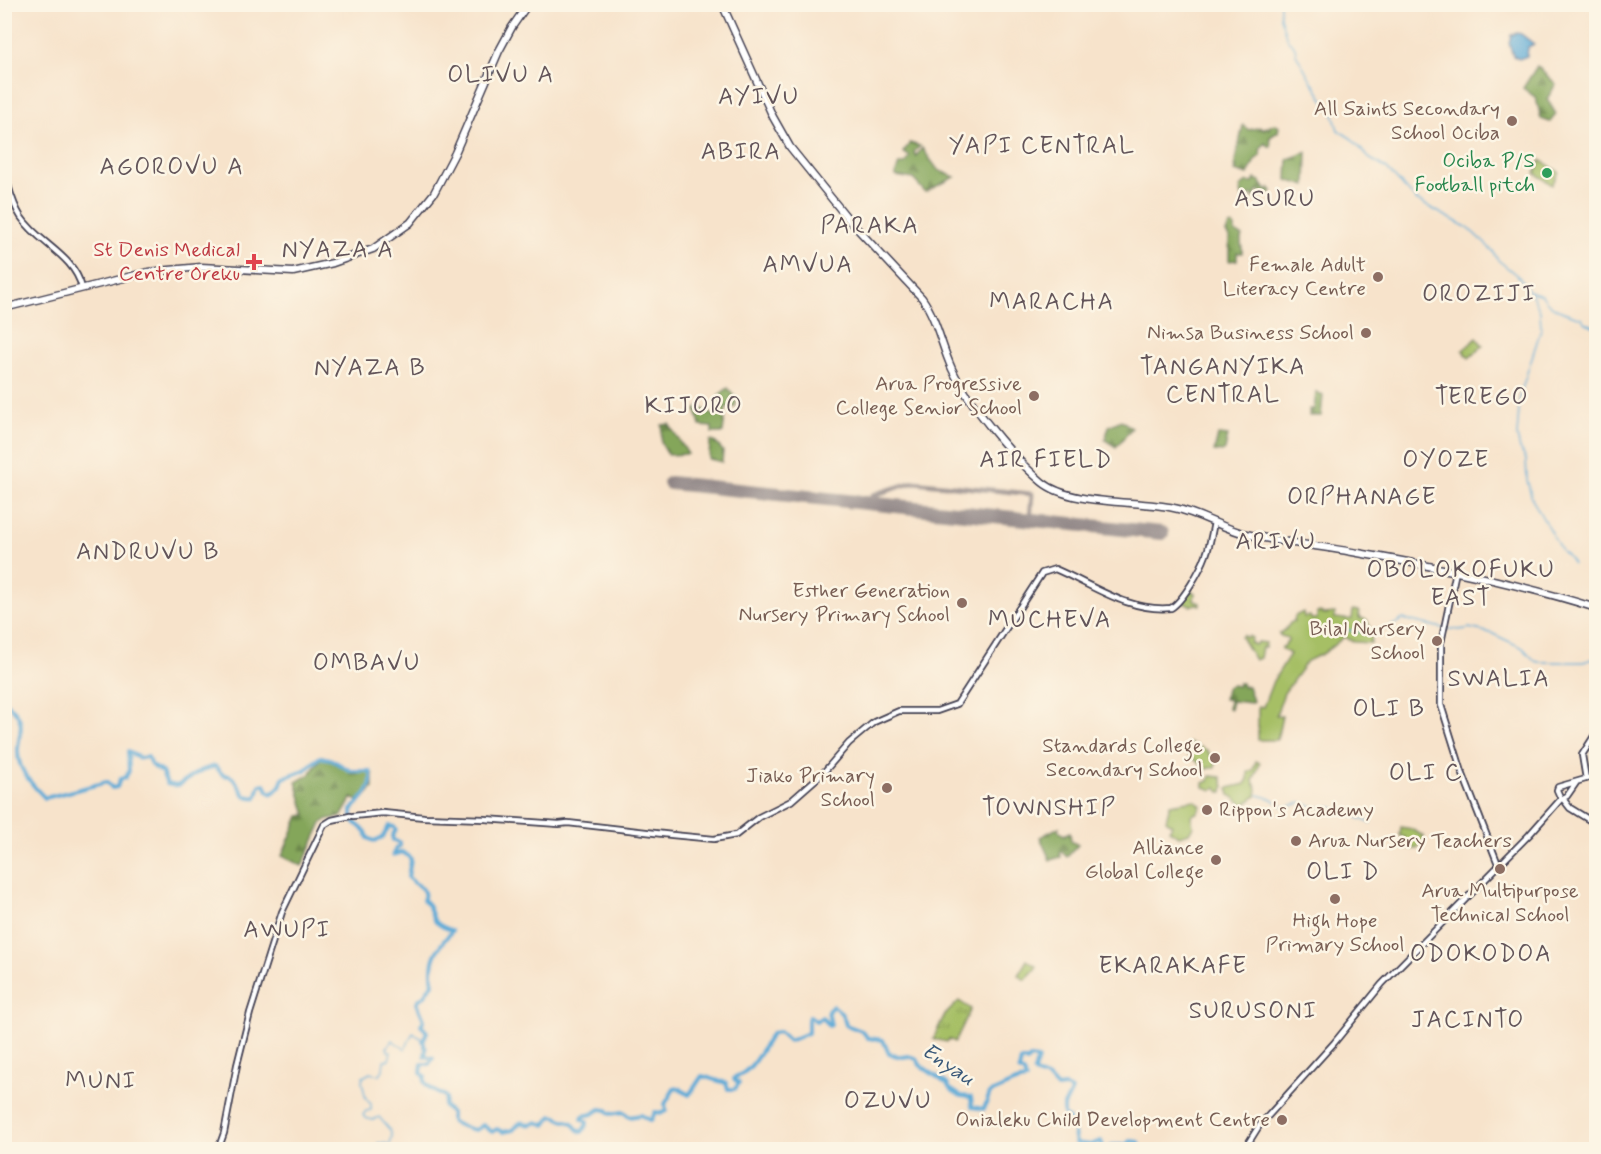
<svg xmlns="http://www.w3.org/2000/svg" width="1601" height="1154" font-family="Mynerve,sans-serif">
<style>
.grass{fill:#a6bf65;stroke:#647050;stroke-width:1.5}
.forest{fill:url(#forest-firs);stroke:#53644a;stroke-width:1.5}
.park{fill:url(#park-tufts);stroke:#647050;stroke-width:1.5}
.water{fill:#5eabd7;stroke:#406689;stroke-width:1.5}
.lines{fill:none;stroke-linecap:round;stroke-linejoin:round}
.stream{stroke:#5eabd7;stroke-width:1.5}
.river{stroke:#5eabd7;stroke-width:4}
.taxiway{stroke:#8c8283;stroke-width:5}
.runway{stroke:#8c8283;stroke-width:14}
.secondary-casing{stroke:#423f51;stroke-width:8}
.primary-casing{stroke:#423f51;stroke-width:9}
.secondary{stroke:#fff;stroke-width:4.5}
.primary{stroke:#fff;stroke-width:6}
.education-dot{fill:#8d6e63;stroke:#fcf5e5;stroke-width:2}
.leisure-dot{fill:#2e9e5b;stroke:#fcf5e5;stroke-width:2}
.health-dot{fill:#e0444e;stroke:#fcf5e5;stroke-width:2}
.labels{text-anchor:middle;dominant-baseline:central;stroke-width:5;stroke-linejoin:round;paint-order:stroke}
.education-label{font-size:21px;fill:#785e54;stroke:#fcf5e5;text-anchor:end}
.leisure-label{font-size:21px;fill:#27864d;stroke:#fcf5e5;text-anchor:end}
.health-label{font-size:21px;fill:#be3a42;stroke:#fcf5e5;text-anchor:end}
.water-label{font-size:22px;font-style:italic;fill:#3a5979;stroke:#fcf5e5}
.quarter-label{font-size:24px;letter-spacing:1.5px;fill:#63555a;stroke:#fcf5e5}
</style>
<defs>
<pattern id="forest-firs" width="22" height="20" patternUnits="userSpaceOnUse" patternTransform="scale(1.5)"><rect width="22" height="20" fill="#84a65a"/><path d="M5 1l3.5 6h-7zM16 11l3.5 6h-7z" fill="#6c874c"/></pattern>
<pattern id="park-tufts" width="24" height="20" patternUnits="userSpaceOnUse" patternTransform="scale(1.5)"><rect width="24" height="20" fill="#a6bf65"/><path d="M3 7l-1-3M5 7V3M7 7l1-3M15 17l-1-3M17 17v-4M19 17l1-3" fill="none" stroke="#879b54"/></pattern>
</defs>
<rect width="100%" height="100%" fill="#fcf5e5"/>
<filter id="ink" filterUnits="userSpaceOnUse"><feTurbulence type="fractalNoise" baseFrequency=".0167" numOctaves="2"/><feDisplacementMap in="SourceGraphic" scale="12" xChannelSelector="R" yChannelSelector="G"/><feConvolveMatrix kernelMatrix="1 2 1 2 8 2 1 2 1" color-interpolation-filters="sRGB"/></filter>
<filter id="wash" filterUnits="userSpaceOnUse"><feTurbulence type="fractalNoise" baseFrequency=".008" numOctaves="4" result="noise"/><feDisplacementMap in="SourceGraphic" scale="24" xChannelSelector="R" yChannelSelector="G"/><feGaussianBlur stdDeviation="1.35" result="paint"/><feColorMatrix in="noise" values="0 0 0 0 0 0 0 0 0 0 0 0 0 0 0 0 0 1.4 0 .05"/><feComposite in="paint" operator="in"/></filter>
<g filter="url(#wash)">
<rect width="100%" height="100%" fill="#f7e3cb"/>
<path class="grass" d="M1541,160L1559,172L1552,185L1535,173Z
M1477,338L1483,346L1469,358L1463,350Z
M1189,590L1195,593L1194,600L1200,603V605L1196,604L1190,606L1181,602Z
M1353,610L1359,611V618L1367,620L1372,633L1371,643L1354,642L1344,637L1324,653L1307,661L1284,693L1276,715L1282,716L1277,740H1258V706L1263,707L1273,681L1290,654L1282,649V647L1285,646L1286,642L1288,641V638L1281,636L1279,634L1286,629L1290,623L1294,621L1295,616L1303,612L1304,617L1310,616L1311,619H1317V613L1320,612L1324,614L1335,613V618C1341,618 1346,620 1352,619Z
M1243,635L1246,638L1248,636L1252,638L1250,642L1255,645L1258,642L1266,643L1265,647H1262L1260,658L1255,660L1241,637Z
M1190,743L1207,750L1216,763L1215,767L1206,769L1184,751V747Z
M1256,761L1260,763L1253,781L1257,789L1256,796L1244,805L1230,795L1228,788L1245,784L1248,779V772L1253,770Z
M1210,776L1221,777L1224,786L1223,792H1220L1216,787L1212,790L1204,787V783L1209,781Z
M1195,800L1201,806L1198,812L1191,816L1193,826L1189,833L1179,836L1169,830L1172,825L1166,820L1170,804Z
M1401,827L1412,829L1423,836L1424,841L1417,849L1403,848L1405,837L1400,836Z"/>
<path class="forest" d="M1537,66L1556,84L1547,99L1556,114L1550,122L1541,119L1536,98L1523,88Z
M1276,124L1279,127L1278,132L1270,137L1271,146L1270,147L1265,143L1260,150L1261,155L1255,160L1248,175L1235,171L1237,166L1234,167L1243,125L1249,130L1260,127L1262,129L1267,127L1269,129L1270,125Z
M910,143L920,146L914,152L916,156L922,148L938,170L955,177L925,192L913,179L895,176L899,164H905L910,157L903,152Z
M1307,152L1306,186L1287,180L1288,159Z
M1255,179L1260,181L1267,191L1270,188L1272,191L1270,195H1264L1259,190L1256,192V195L1253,198V195H1250L1248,200H1243L1240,187L1247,182L1253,183Z
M1232,225L1235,227V232L1242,236C1239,241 1243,246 1242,253H1237V260L1229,261V237L1226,233L1229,226Z
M728,388L737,399L735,407H726L723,433H712V427L700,426L696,410L699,407L715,416L719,395Z
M1316,392L1323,396L1321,416H1309V409H1314Z
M1121,420L1132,428L1116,447L1105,440L1109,426Z
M669,424L688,454L668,455L661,443L662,425Z
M1218,435L1228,436L1225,450L1222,452L1214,451Z
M710,441L715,442L723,451L722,462L709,459Z
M1238,683H1242V687L1248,686L1253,701L1251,703L1232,701L1230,709L1228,708L1229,700L1224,699L1226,688L1231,685L1238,686Z
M322,756L352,772L368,771L373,774V788L360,802L352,798L341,817L328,819L322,823L302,866L282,856L299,816L306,815L296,782L310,774Z
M1059,827L1058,830L1064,835L1070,832L1071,841L1078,845L1067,857L1062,852L1060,853L1061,857L1050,860L1040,837Z"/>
<path class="park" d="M1027,960L1037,967L1025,980L1018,975Z
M959,1001L971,1009L955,1042L949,1039L947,1042L933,1039L944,1016Z"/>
<path class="water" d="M1517,33L1521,34L1534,44L1528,47L1527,56L1519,59L1513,56L1509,43L1511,35Z"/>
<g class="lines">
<path class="stream" d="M1280,4V17L1287,39L1295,47L1296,54L1312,82L1333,114L1338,130L1352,139L1369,158L1387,169L1416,200L1468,228L1493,251L1498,260L1520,278L1529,291L1542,295C1548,309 1569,314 1582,318L1584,322L1596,327
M1531,293L1540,311L1541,329L1520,395L1517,436L1520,449L1526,459L1527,480L1532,499L1562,552L1567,555L1573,564
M1347,630C1372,634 1382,633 1403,619C1418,622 1457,634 1469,628L1491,633L1523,648L1535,661L1538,662H1583L1596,658
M1258,795L1270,798L1285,807L1301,803L1316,807H1331L1371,823
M377,1150L378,1143L390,1144L392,1136L390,1130L379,1117L373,1120L365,1118L363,1115L366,1111L371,1110V1104L366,1099L362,1082L363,1077L370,1073L379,1075L383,1070L384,1060H389L391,1052L388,1051L387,1047L392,1040L405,1049L413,1033L424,1040"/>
<path class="river" d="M4,701C36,725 11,736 20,764C24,776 36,789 45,798L107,782L112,788L117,787L120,779L125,778L129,771L128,751L139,758L148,757L151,765L162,772L167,784L177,786L200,771L215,766L223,775L230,776L235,780L245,796L256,798L260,785L265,784L268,791L272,794L280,786L283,778L305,770L320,757L330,759L351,771H370C376,787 361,799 352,810V820L366,832L368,838L374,841L383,837L389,826L394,827L396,830L392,836L393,840L400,843V846L396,848L393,855L403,852L411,859L408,877C415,886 429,888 423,900C432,906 430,915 435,921C440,927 447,928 452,931C436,949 429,960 433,984L427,990L425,996L418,1000L417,1003L424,1020L421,1025L427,1032L423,1041L426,1049L425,1056L433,1058L429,1064H422L421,1073L425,1076L424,1081C427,1087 437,1094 444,1095L446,1098L444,1106L451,1113V1121C454,1124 472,1130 476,1130L483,1125L492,1132L497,1129L503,1132L513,1130C523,1120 518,1122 531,1125L537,1122L545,1125L552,1116C559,1116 562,1122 571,1122L578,1130L582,1132L587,1124V1121L582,1119L583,1116L593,1114L600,1109L607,1110L610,1114L624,1112L629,1117L641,1115L651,1121L655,1112L662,1113L666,1111L665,1104L674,1089L679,1088L689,1095L702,1076L726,1083L728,1089H735L739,1083L734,1079L735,1077C753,1072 762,1047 772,1033L779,1032L789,1041L808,1033V1019L810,1016L816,1021L822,1017L829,1026L831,1025L828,1011L833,1006C841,1011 844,1016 846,1025L862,1031L868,1038L883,1040L889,1054L903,1057L908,1056L917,1059L920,1065L947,1084L950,1089L961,1096L971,1097L972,1107L984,1109L990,1093C1003,1089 1011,1081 1026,1080L1024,1073L1019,1070L1021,1061L1024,1060L1027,1062L1030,1058L1038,1059L1034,1071L1036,1074L1049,1079L1057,1088L1065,1087L1072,1090L1064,1106V1114L1072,1123L1076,1143L1090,1145L1101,1141L1104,1149H1107L1112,1145H1125L1131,1141L1139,1142L1141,1150"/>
<path class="taxiway" d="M872,504L873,495L914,482L1032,494L1030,520"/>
<path class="runway" d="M670,483L1162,533"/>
</g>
</g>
<g filter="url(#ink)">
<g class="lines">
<g class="secondary-casing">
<path id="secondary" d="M4,172C9,187 12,204 21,217C39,244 74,255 82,288
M1456,571L1441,643V705L1462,772L1498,864
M1586,779L1582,755L1596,733
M1576,783L1567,796L1561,799L1557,790L1558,787L1596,776
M1563,799L1570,808L1596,824
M353,816L383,813L424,817L485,819L559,824L568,823L672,835L714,839L736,835L759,817L791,801L824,772L849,743L874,722L899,711H937L957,704L1042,573L1055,569C1093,585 1128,612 1171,608C1183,601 1201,569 1206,555C1210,545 1212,533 1214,522
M218,1150L224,1133L237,1065L250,1013L282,912L324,825L332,820L350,816
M1244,1150L1259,1126L1334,1043L1382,984L1529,835L1561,799"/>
</g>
<g class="primary-casing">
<path id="primary" d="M722,4L773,117L790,147L849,220L922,298C937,319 941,345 952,369C968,403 1012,457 1042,482C1071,506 1137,500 1174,508C1200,513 1221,528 1246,534C1283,543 1321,546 1358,553C1439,567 1518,583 1596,608
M4,308L148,272L201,267L293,272L333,263L373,249L410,223L434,193L455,153L499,51L512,27L528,4"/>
</g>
<use href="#secondary" class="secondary"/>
<use href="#primary" class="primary"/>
</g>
</g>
<g class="education-dot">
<circle cx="1512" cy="121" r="6"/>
<circle cx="1378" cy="277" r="6"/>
<circle cx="1366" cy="333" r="6"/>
<circle cx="1034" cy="396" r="6"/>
<circle cx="962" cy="603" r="6"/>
<circle cx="1437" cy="641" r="6"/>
<circle cx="1215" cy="758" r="6"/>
<circle cx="887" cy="788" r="6"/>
<circle cx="1207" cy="810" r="6"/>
<circle cx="1296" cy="841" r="6"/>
<circle cx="1216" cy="860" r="6"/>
<circle cx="1500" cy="869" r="6"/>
<circle cx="1335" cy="899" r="6"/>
<circle cx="1282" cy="1120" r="6"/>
</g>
<circle class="leisure-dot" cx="1547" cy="173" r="6"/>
<path class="health-dot" d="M251 253h6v6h6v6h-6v6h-6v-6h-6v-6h6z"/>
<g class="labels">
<g class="education-label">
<text x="1500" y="109">All Saints Secondary<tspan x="1500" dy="24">School Ociba</tspan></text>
<text x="1366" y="265">Female Adult<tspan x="1366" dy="24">Literacy Centre</tspan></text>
<text x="1354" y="333">Nimsa Business School</text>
<text x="1022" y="384">Arua Progressive<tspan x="1022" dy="24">College Senior School</tspan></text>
<text x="950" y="591">Esther Generation<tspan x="950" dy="24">Nursery Primary School</tspan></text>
<text x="1425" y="629">Bilal Nursery<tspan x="1425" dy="24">School</tspan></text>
<text x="1203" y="746">Standards College<tspan x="1203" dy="24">Secondary School</tspan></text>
<text x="875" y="776">Jiako Primary<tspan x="875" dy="24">School</tspan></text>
<text x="1219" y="810" text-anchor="start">Rippon's Academy</text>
<text x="1308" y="841" text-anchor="start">Arua Nursery Teachers</text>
<text x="1204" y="848">Alliance<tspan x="1204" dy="24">Global College</tspan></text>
<text x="1500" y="891" text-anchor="middle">Arua Multipurpose<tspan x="1500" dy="24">Technical School</tspan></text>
<text x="1335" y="921" text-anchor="middle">High Hope<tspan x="1335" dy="24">Primary School</tspan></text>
<text x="1270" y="1120">Onialeku Child Development Centre</text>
</g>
<g class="leisure-label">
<text x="1535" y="161">Ociba P/S<tspan x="1535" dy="24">Football pitch</tspan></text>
</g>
<g class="health-label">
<text x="240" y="250">St Denis Medical<tspan x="240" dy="24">Centre Oreku</tspan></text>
</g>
<g class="water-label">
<text transform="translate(948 1065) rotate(34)">Enyau</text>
</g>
<g class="quarter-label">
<text x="501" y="75">OLIVU A</text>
<text x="759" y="97">AYIVU</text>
<text x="1042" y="146">YAPI CENTRAL</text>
<text x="741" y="152">ABIRA</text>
<text x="172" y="167">AGOROVU A</text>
<text x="1275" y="199">ASURU</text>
<text x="870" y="226">PARAKA</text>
<text x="338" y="250">NYAZA A</text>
<text x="808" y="265">AMVUA</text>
<text x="1479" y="294">OROZIJI</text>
<text x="1052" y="302">MARACHA</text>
<text x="1223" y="367">TANGANYIKA<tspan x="1223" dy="28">CENTRAL</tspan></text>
<text x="370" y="368">NYAZA B</text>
<text x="1482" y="397">TEREGO</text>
<text x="694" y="406">KIJORO</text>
<text x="1046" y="460">AIR FIELD</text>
<text x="1446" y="460">OYOZE</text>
<text x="1362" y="497">ORPHANAGE</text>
<text x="1276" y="542">ARIVU</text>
<text x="148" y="552">ANDRUVU B</text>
<text x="1461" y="570">OBOLOKOFUKU<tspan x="1461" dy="28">EAST</tspan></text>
<text x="1050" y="620">MUCHEVA</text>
<text x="367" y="663">OMBAVU</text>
<text x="1499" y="679">SWALIA</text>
<text x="1389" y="709">OLI B</text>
<text x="1426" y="773">OLI C</text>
<text x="1049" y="808">TOWNSHIP</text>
<text x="1343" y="872">OLI D</text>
<text x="287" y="930">AWUPI</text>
<text x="1481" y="954">ODOKODOA</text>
<text x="1173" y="966">EKARAKAFE</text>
<text x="1253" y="1011">SURUSONI</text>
<text x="1468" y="1020">JACINTO</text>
<text x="101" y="1081">MUNI</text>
<text x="888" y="1101">OZUVU</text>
</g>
</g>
<rect width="1601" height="1154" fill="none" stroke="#fcf5e5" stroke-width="24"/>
</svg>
